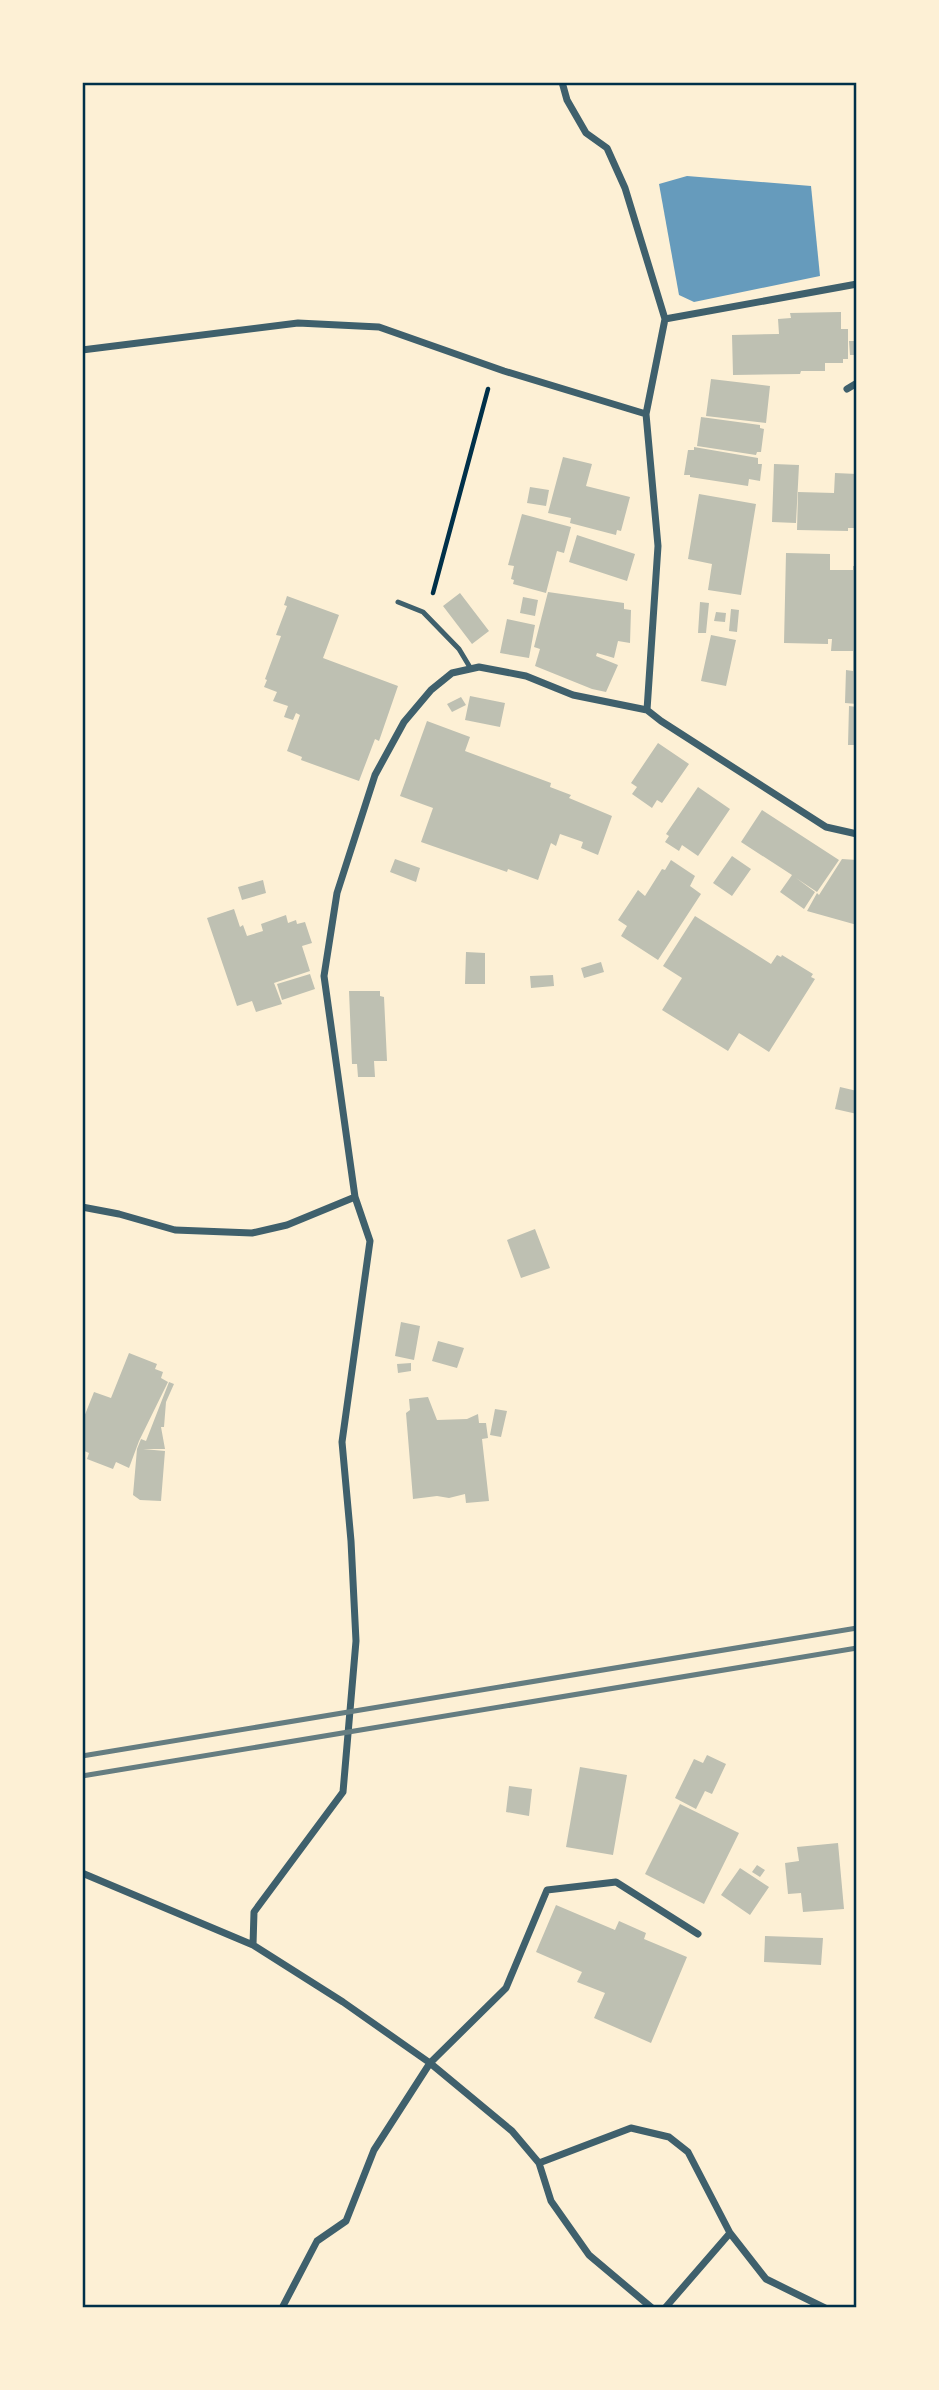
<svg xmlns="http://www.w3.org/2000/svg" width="939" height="2390" font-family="Overpass,sans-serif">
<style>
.water{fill:#669bbc}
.building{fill:#bec0b2}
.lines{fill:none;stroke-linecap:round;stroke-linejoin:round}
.path{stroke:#003049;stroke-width:4.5}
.service{stroke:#3f606c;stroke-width:5}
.minor{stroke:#3f606c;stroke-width:7}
.rail{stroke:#657d81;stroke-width:5}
.neatline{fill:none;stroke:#003049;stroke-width:2.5}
</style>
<rect width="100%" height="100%" fill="#fdf0d5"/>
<path class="water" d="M687,176L811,186L820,276L694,302L679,295L659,184Z"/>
<path class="building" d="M841,312V329H848V359H843V363H825V371H801L800,374L733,375L732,335L779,334L778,319L791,318L790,313Z
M849,341H857V355H850Z
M711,379L770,386L766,423L706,416Z
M701,417L760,425V428L764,429L761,452H757L756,455L697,446Z
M694,447L758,458V464H762L760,481L749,479L748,486L690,477V475H684L688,450H694Z
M563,457L592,464L586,486L630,497L621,531L617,530L616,535L570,523L571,518L548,513Z
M774,464L799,465L796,523L772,522Z
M835,473L857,474V528H848V531L797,530L798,492L834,493Z
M530,487L549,490L546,506L527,503Z
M699,494L756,504L741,595L708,590L712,564L688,559Z
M522,514L571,527L564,553L557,551L546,593L513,584L514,580L511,579L514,566L508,565Z
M577,535L635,554L627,581L569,562Z
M786,553L830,554V570H853V566H857V704L845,703L846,670L853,671V651H831L832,639H828V644L784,643Z
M548,592L624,603V609L631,610L630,643L618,641L614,658L597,653L596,656L618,665L606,692L592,689L535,666L540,649L534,647Z
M460,593L489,631L472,644L443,606Z
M287,596L339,615L323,658L398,686L379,741L375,739L359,781L301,760L302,757L287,751L300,715L296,713L293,720L284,717L288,706L273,701L277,692L264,687L267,680L265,679L281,636L276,635L287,606L284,605Z
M523,597L538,600L535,616L520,613Z
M700,602L709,603L706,633H698Z
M731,609L739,610L737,632L729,631Z
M716,612L726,613L725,622L714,621Z
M507,619L535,625L529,658L500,653Z
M711,635L736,640L726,686L701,681Z
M470,696L505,703L500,727L465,720Z
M461,697L466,705L452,712L447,704Z
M849,706L857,707V745H848Z
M427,721L470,737L465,751L551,783L550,787L571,795L569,798L612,816L598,855L581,848L583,842L560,834L556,846L551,843L538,880L508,869L507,872L421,842L433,808L400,796Z
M658,743L689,764L662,803L657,800L652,808L632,794L637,787L631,783Z
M698,787L730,809L698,856L682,845L679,851L665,842L669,836L666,834Z
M762,810L839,860L817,892L796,878L815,892L804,909L780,892L792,875L741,842Z
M732,856L751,869L732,896L713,883Z
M395,859L420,868L416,882L390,872Z
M842,859L857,860V925L807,911L817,893L819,895Z
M671,860L695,876L690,886L701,894L658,960L621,936L627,926L618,920L638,890L645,896L662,869L665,870Z
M263,880L266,893L242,900L238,887Z
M234,909L240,927L243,925L247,936L263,931L261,924L286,915L288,923L296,920L297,924L305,922L312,943L302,946L310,971L274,983L282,1004L256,1012L252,1001L237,1006L207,918Z
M695,916L771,964L777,955L781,957L782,955L813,974L811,977L815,979L769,1052L739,1033L728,1051L662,1010L682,978L663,966Z
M466,952L485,953V984H465Z
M601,962L604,972L584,978L581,968Z
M310,974L315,989L282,1000L277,984Z
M553,975L554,986L531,988L530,976Z
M349,991H380V996L384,997L387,1061H374L375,1077H358L357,1064H352Z
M840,1087L857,1091V1114L835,1109Z
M535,1229L550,1268L521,1278L507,1240Z
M401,1322L420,1326L414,1360L395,1356Z
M438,1341L464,1348L457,1368L432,1361Z
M129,1353L157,1364L155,1369L163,1372L161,1378L168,1382L139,1441L129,1468L116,1462L113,1469L87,1459L89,1453L82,1450V1422L94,1392L111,1398Z
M411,1363V1371L398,1373L397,1364Z
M169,1382L174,1384L166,1402L164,1427H161L165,1449H143L165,1451L161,1501L140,1500L133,1495L137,1449L141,1439L146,1441Z
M428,1397L437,1420L467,1419L478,1414L479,1423H486L488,1438L482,1439L489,1501L466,1503L465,1494L449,1498L437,1496L413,1499L406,1413L410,1410L409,1399Z
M495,1409L507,1411L501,1437L490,1435Z
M707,1755L726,1764L712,1794L705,1791L696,1809L675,1798L694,1759L703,1763Z
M580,1767L627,1775L613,1855L566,1847Z
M509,1786L532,1789L529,1816L506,1812Z
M680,1804L739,1833L704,1904L645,1874Z
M838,1843L844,1909L803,1912L801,1893L788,1894L785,1863L799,1861L797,1847Z
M757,1865L765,1870L760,1877L752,1872Z
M740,1868L769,1887L750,1915L721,1895Z
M556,1905L615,1930L619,1921L646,1933L644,1939L687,1957L651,2043L594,2018L605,1993L577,1982L582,1972L536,1952Z
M765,1936L823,1938L821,1965L764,1962Z"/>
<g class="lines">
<path class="path" d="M433,593L488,389"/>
<path class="service" d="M398,602L423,612L459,649L471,669"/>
<path class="minor" d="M562,82L567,100L586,133L607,148L625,188L665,319L646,414
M665,319L857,284
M82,350L298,323L379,327L504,371L646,414L658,546L647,710L661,721L826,827L857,834
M847,389L857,383
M82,1207L119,1214L175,1230L252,1233L287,1225L355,1197
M82,1873L253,1945L343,2002L430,2063L512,2131L539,2163L551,2201L589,2255L652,2308
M253,1945L254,1912L343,1792L356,1641L351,1541L342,1442L370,1241L355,1197L324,976L337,893L375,775L404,722L431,690L452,673L479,667L526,676L573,695L647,710
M539,2163L631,2128L669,2137L688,2152L730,2233L665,2308
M730,2233L766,2279L825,2308
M282,2308L317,2241L346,2221L374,2150L430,2063L506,1988L547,1890L616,1882L698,1934"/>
<path class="rail" d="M82,1756L857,1628
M82,1776L857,1648"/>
</g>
<rect width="939" height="2390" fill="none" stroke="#fdf0d5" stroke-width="168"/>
<rect x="84" y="84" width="771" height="2222" class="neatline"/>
</svg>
